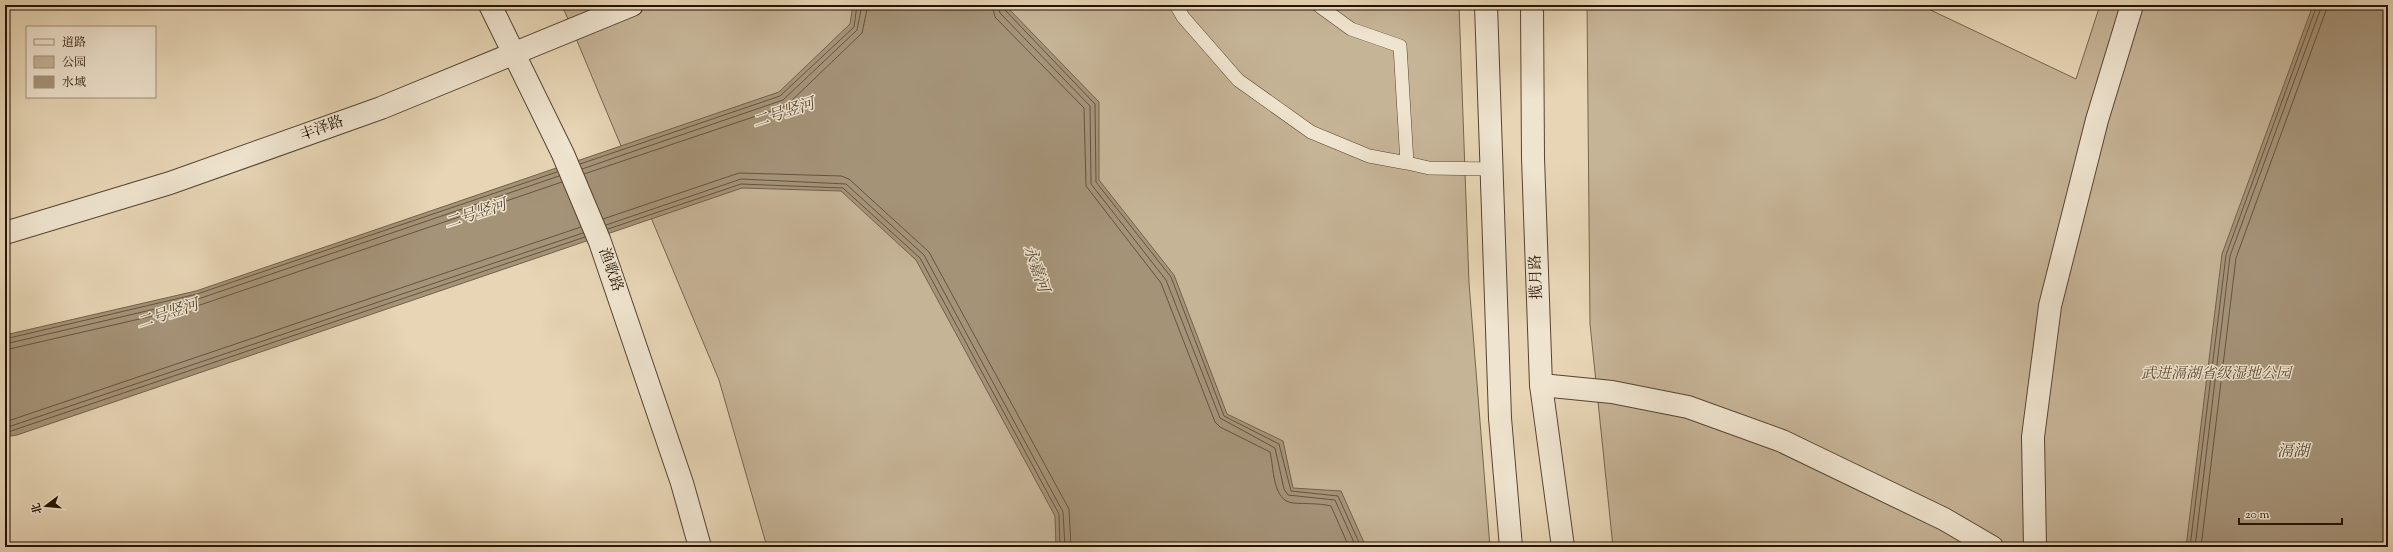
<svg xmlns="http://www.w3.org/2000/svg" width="2393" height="552" font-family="'Sorts Mill Goudy','Noto Serif SC',serif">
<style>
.green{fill:#c6b497;stroke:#76644d}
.water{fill:#a59378;stroke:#726049}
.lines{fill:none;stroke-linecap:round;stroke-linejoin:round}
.shore{stroke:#65533e;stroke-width:1}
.service-casing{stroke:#564430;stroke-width:14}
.minor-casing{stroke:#564430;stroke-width:24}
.tertiary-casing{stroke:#564430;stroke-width:24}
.service{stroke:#efe4cf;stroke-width:13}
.minor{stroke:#efe4cf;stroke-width:22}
.tertiary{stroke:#efe4cf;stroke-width:22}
.labels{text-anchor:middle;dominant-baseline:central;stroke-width:3;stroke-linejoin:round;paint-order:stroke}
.street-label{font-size:15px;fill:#251303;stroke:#efe4cf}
.park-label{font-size:15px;font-style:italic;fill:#5d4b37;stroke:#efe4cf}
.water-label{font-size:16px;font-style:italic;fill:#584632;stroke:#efe4cf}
</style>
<rect width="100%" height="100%" fill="#e7d5b5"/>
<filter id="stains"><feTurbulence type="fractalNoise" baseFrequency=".005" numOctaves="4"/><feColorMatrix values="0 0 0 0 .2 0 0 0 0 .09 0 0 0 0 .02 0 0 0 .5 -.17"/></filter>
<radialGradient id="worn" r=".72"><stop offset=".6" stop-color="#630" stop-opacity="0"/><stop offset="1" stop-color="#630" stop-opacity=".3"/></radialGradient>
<path class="green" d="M562,5H1459L1469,283L1490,547H767L719,380Z
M1587,5H1920L2076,79L2100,5H2388V547H1613L1590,324Z"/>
<path class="water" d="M853,5H1005L1099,102V180L1174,275L1227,414L1283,441L1293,488L1341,491L1366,547H1056L1055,516L916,260L841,191L742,188L17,435L5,437V335L196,291L779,92L850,24Z
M2313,5H2388V547H2186L2222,254Z"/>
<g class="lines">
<path class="shore" d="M992,5L995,17L1084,108L1086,186L1161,283L1215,422L1220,427L1270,452C1274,467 1272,501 1293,503C1305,504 1319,503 1331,506L1349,547
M998,5L1000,13L1090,106L1091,184L1166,280L1220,418L1275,448L1284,489L1288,495L1335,500L1356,547
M1003,5L1004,9L1095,104L1096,182L1171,277L1224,416L1279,444L1291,491L1338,496L1361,547
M580,164L780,96L854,27L857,5
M582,169L783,100L857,30L862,5
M584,174L786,106L862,33L868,5
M603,219L739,173L841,176L849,179L929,252L1069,509L1071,547
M606,225L741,179L846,184L924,255L1063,512L1065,547
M608,229L741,184L843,188L920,258L1059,514L1060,547
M5,339L197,294L557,172
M5,344L198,299L559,176
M5,350L200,305L562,182
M5,422L581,227
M5,428L583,233
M5,433L585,237
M2190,547L2226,255L2317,5
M2195,547L2230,256L2322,5
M2201,547L2236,258L2328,5"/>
<g class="service-casing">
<path id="service" d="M1176,5L1183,17L1238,80L1311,132L1369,156L1407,163L1429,168L1493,169
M1318,5L1351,29L1400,46L1407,163"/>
</g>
<g class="minor-casing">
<path id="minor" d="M1541,385L1612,392L1688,407L1782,441L1944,519L1992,547
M2035,547L2033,437L2050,306L2097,120L2132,5"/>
</g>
<g class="tertiary-casing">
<path id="tertiary" d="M490,5L563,154L600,242L682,483L700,547
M1486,5L1500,418L1511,547
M1532,5L1533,158L1541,385L1563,547
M5,233L170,183L381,108L632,5"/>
</g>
<use href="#service" class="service"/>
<use href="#minor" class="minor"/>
<use href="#tertiary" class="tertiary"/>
</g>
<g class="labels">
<g class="street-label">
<text transform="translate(322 129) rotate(-20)">丰泽路</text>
<text transform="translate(610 270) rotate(71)">渔歌路</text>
<text transform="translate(1537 277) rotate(-92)">揽月路</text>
</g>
<g class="park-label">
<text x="2216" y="374">武进滆湖省级湿地公园</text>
</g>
<g class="water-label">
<text transform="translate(784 114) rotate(-18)">二号竖河</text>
<text transform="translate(476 215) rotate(-18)">二号竖河</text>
<text transform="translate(1035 269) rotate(71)">永嘉河</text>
<text transform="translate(168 315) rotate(-18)">二号竖河</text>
<text x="2293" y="452">滆湖</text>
</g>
</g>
<rect width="2393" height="552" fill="none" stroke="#e7d5b5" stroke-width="20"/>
<rect x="6" y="6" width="2381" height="540" fill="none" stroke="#251303" stroke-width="2"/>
<rect x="10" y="10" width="2373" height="532" fill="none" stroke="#251303"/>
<rect x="26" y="26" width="130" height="72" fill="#efe4cf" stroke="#9e907d"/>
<rect x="34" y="39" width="20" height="6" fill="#efe4cf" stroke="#9e907d"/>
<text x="62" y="46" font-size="12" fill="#251303">道路</text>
<rect x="34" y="56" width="20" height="12" fill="#c6b497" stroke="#9e907d"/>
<text x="62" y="66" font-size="12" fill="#251303">公园</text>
<rect x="34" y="76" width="20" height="12" fill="#a59378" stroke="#9e907d"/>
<text x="62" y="86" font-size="12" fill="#251303">水域</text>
<g transform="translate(46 506) rotate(254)" stroke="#efe4cf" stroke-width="3" paint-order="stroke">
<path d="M0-3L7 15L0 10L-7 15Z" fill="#251303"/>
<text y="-6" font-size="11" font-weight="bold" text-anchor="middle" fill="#251303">北</text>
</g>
<path d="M2239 518v6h103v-6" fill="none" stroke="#251303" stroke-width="2"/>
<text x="2245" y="518" font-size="12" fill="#251303" stroke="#efe4cf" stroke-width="3" paint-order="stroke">20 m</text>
<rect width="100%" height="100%" filter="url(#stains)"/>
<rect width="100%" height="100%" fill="url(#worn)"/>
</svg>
